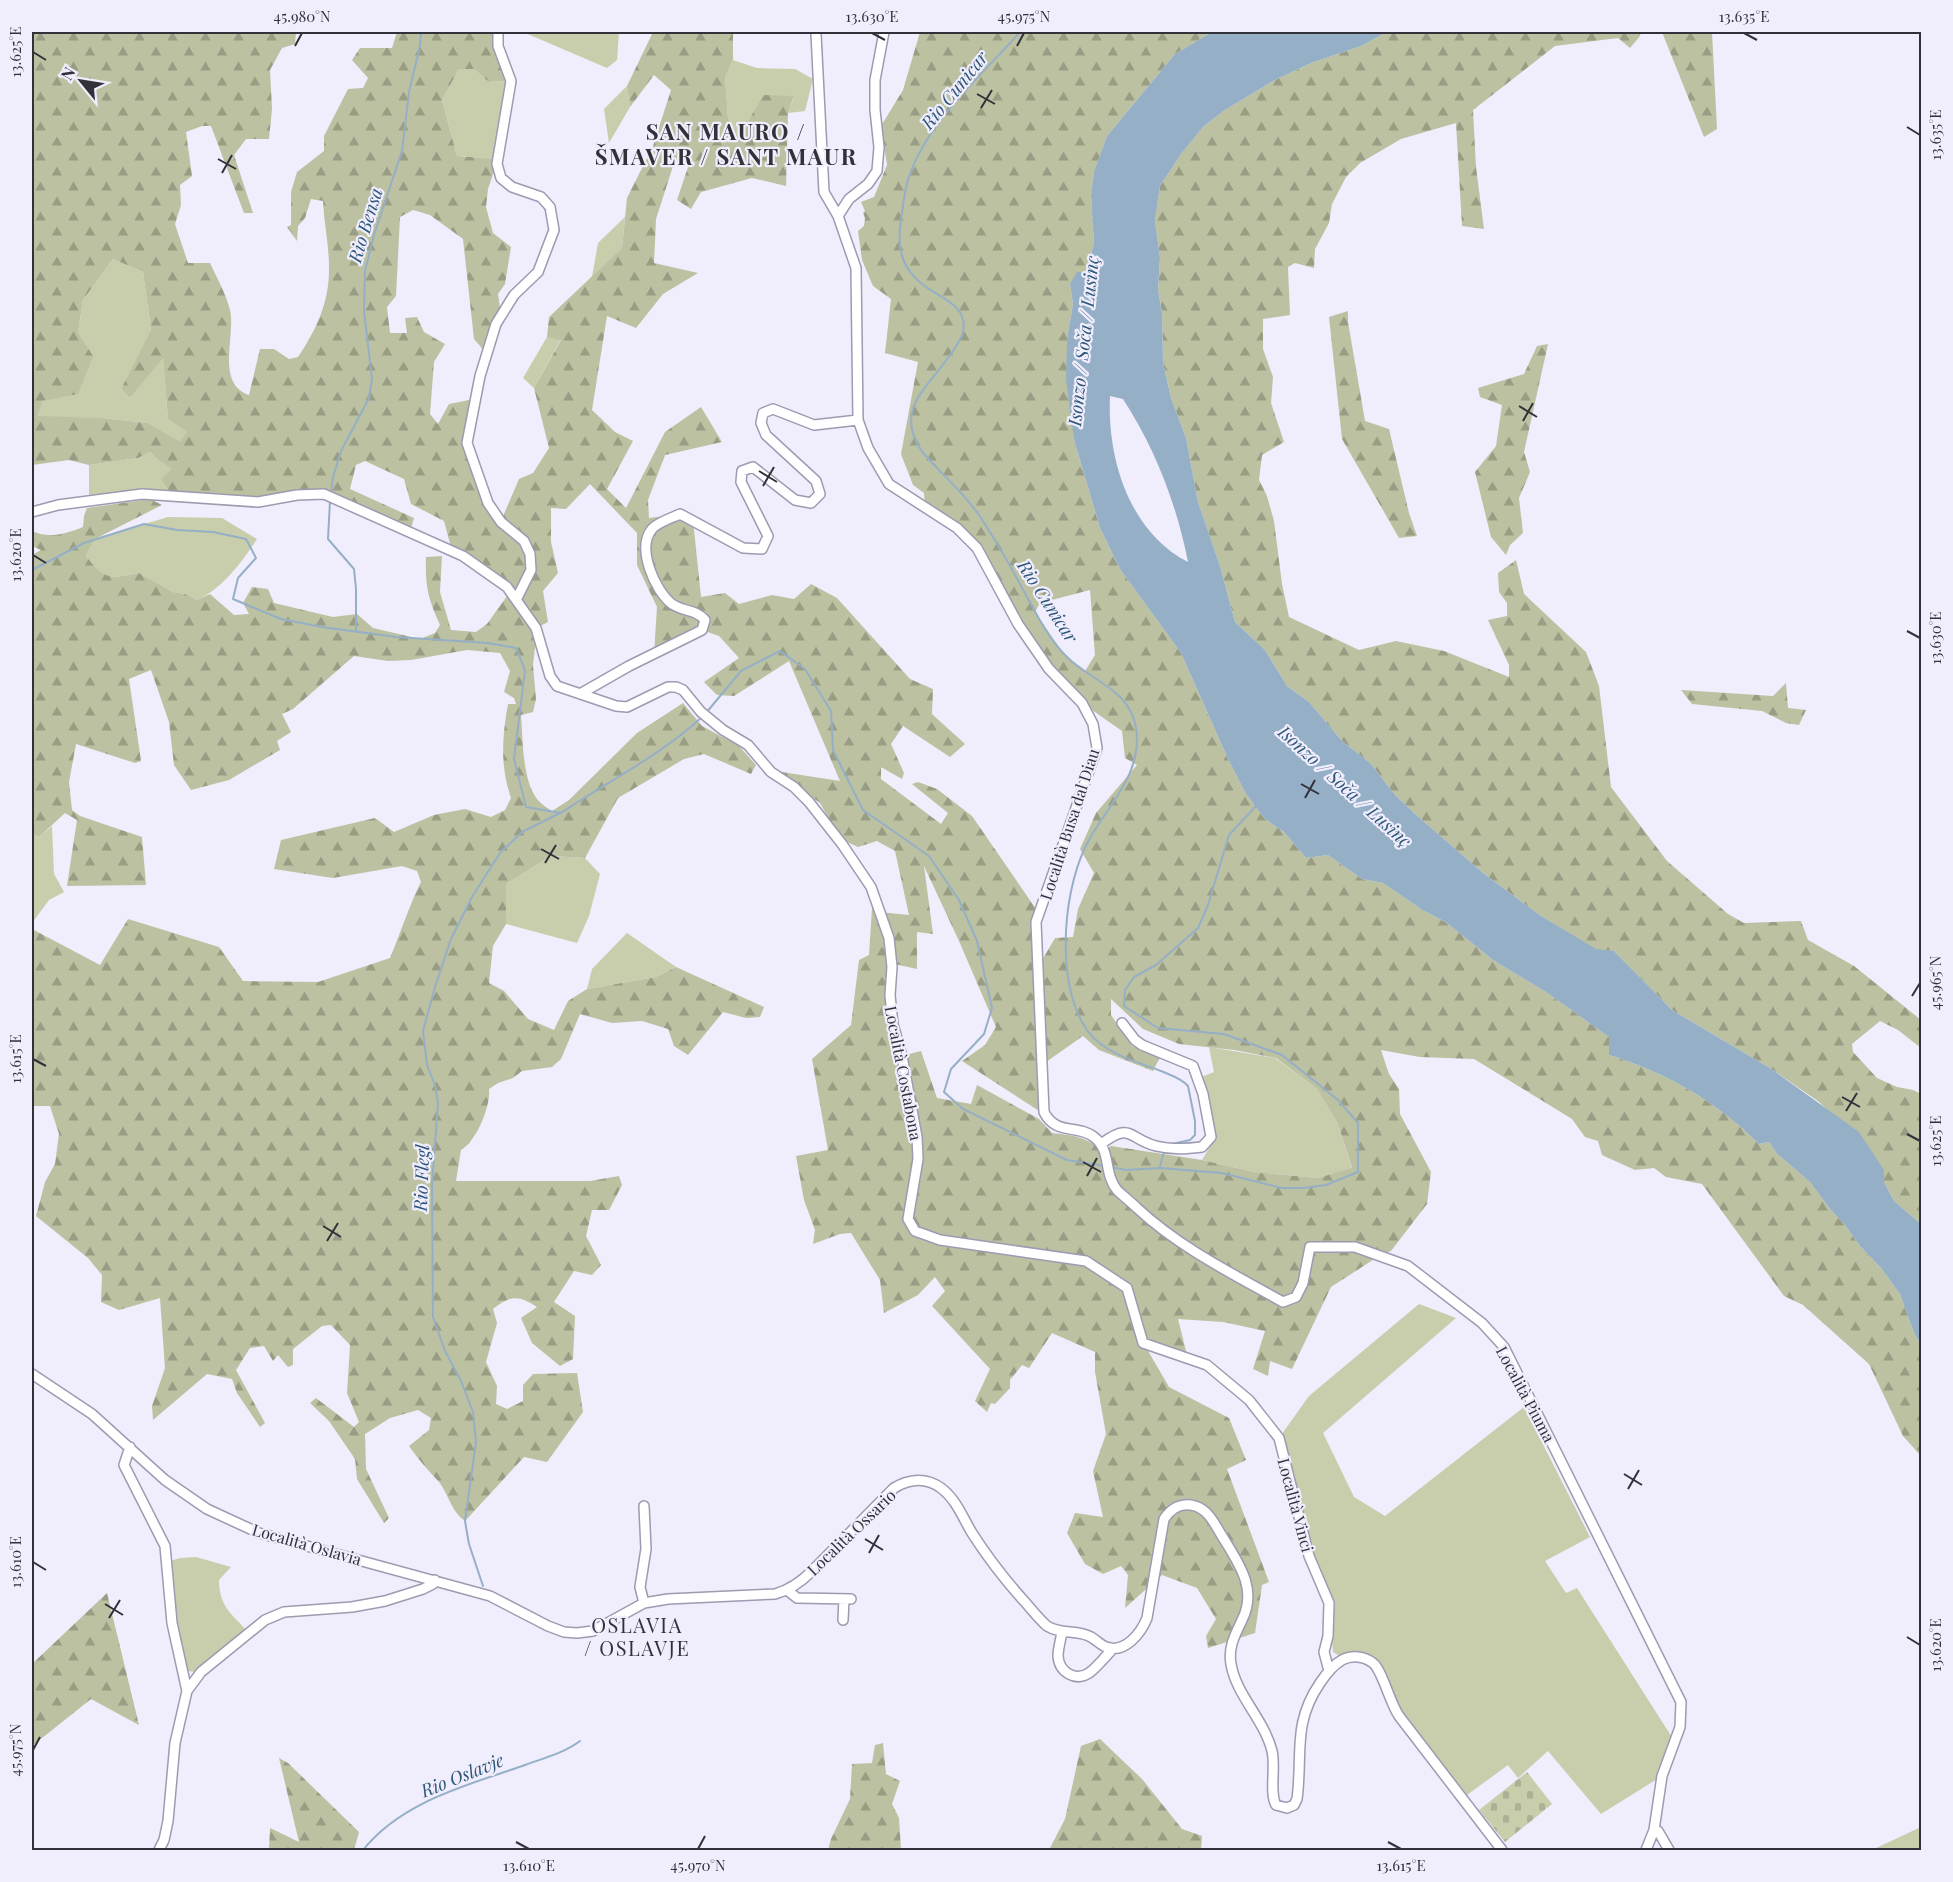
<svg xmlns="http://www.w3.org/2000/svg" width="1953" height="1882" font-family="'Playfair Display',serif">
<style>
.grass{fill:#c8cdac}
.forest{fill:url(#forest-firs);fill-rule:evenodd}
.cemetery{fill:url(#cemetery-stones)}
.water{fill:#95afc7;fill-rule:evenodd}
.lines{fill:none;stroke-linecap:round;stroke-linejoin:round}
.stream{stroke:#95afc7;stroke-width:2}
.minor-casing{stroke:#9e9ab1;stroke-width:12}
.minor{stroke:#fff;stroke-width:9}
.ticks{fill:none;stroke:#323039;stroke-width:2}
.labels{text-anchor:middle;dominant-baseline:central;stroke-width:4.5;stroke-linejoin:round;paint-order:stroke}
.street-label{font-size:16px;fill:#323039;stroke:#f0edfc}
.water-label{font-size:18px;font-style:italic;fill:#2d577a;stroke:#f0edfc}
.quarter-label{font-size:20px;letter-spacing:1.5px;fill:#323039;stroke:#f0edfc}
.district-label{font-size:22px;font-weight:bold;letter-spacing:1.5px;fill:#323039;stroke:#f0edfc}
.neatline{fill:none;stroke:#323039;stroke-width:2}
.ticks-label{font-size:15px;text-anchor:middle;fill:#323039}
</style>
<defs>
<pattern id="forest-firs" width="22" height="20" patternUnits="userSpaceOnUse" patternTransform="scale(1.5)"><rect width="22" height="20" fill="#bcc1a1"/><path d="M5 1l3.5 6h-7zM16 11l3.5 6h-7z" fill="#999d84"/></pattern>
<pattern id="cemetery-stones" width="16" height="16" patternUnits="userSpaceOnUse" patternTransform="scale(1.5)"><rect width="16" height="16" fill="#c8cdac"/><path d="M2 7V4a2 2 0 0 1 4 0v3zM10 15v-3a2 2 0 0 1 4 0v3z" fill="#acb095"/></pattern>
</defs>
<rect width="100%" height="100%" fill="#f0edfc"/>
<path class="grass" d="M523,32H619L617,60L607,68Z
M733,60L757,68L795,69L813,79L805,111L788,113L794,97L739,138L728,118L725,77Z
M459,69H474L489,82L511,81L498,159L457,156L442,100Z
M627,86L630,107L609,143L604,109Z
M625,217L622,248L592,277L598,243Z
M113,259L143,272L151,331L121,389L130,398L163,357L168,419L188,432L180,441L148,423L101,418L38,417L41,401L78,333L83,300Z
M547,337L561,339L534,388L523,378Z
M150,452L158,460L172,469L173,496L89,501V465L138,458Z
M168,517L222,518L257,539C242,562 222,589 197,600L185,594L173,592L139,573C110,579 105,580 86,556L95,539Z
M52,826L54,874L64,892L49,900L32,923V834L39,837Z
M551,856L585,858L600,874L589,916L577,943L506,924V884Z
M627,933L676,967L656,977L587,989L592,969Z
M1209,1047L1275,1058L1317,1089L1338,1124L1352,1169L1318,1178L1255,1172L1202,1160L1214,1140L1199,1078L1214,1072Z
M1419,1304L1456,1318L1323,1433L1354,1497L1385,1516L1524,1407L1590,1537L1545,1561L1566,1593L1577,1588L1675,1742L1662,1776L1601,1814L1548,1751L1518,1778L1508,1765L1467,1795L1461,1796L1399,1716L1373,1663L1345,1659L1333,1652L1329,1603L1316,1574L1279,1438L1309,1396Z
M196,1557L231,1567L219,1580C219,1607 232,1614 249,1633L201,1672L183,1671L167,1562L180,1558Z
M1921,1827V1850H1872Z"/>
<path class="forest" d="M32,32H296L295,44L282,48L270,70L272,109L269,139H246L234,155L253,213H244L211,126H202L186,132L192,176L180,185L181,205L175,224L188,263H210C217,278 226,294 230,310C236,336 215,383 249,395L260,349H274L289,359L298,357C317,329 330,300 329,266C329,245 324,223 323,201L311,199L305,218L298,226L297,241L287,227L291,225V192L297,172L324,151V136L348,89L363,88L368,78L352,60L360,48H392L397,32H498L511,81L489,82L474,69H459L442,100L457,156L498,159L488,189L486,207L493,233L511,247L505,284L498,294L501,315L487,354L474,339L463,239L430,215L413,210L400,217L396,296L387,307L390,333H407L405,318L417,317L424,332L445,344L434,362L430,414L438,424L449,404L475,399L467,444L501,521L519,479L533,473L549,448L534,388L561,340L547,337L549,317L622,248L627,198L653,146L671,90L654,75L630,107L627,86L653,32H733V60L725,77L728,118L739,138L763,95L794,96L788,113L786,186L752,178L701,192L691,209L677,200L689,164L675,160L656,219L654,263L698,273L663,294L636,328L607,316L592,410L615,432L633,441L607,489L626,508L665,432L701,407L722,442L665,455L648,500L649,518L680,514L693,520L701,597L725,593L739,604L772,595L794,599L811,584L837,598L910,679L933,689L932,714L965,744L950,757L903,726L891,744L904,773L902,779L881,767V779L941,824L948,813L912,784L918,782L937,789L972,816L1036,909L1032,956L1039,1111L962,1061L985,1045L996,1027L959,941L924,866L933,934L917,932V969L890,963L885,995L889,1025L902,1056L921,1051L937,1098L971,1104L977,1085L1039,1119L1052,1133C1073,1135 1086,1137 1102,1150L1111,1146L1202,1160L1255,1172L1318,1178L1352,1168L1338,1124L1317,1089L1276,1058L1234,1050L1179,1044L1143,1029L1111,999V1015L1132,1046L1160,1057L1153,1071L1099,1050L1083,1036L1046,1062L1041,962L1055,938L1073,937L1078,909L1094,873L1080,849L1096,813L1137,765L1125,758L1122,731L1082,703L1049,669L977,548L925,507L924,493L913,485L901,454L918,362L885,353L891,299L873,286L862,260L858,231L864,226L865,218L863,213L865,211L861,202L874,197L887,165L881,126L903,90L920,32H1212L1175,54L1107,136L1094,173L1091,196L1094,244L1086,272L1070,284L1073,304L1067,339L1074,440L1100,528L1120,569L1181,653L1228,759L1246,794L1265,819L1284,832L1306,858L1328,855L1362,879L1383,883L1421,909L1447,923L1493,960L1546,992L1609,1037V1055C1666,1072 1717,1102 1759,1144L1769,1142L1777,1154L1810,1182L1830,1209L1845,1225L1860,1246L1881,1268L1900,1294L1914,1333L1921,1345V1456L1903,1436L1869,1364L1803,1305L1784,1296L1702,1184L1666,1177L1654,1168L1635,1170L1602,1155L1598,1141L1585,1137L1572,1119L1474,1059L1420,1057L1381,1050L1389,1074L1399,1089L1400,1114L1431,1172L1427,1204L1391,1251L1379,1256L1331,1287L1292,1369L1270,1361L1268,1376L1253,1369L1265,1331L1223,1322L1178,1319L1186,1351L1207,1365L1144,1344L1169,1387L1229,1418L1246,1460L1227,1469L1269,1582L1262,1585L1255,1633L1208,1648L1206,1636L1216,1619L1197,1588L1162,1575L1125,1608L1128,1575L1121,1566L1103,1574L1085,1564L1067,1533L1075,1513L1103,1517L1093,1471L1106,1434L1095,1372V1352L1052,1333L1029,1368L1022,1365L1010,1380V1388L995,1404L991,1403L987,1412L975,1401L990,1369L932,1306L945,1291L935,1277L918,1295L884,1313L880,1280L851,1233L840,1234L813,1244L815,1230L804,1200L796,1156L828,1150L812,1059L851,1025L859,960L869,955L872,908L879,912L909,915L895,851L877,841L858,847L840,839L820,803L775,771L840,781L789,661L734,696L717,695L704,682L739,658L719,636L702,630L654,654L657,607L637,565V533L590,484L566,509L551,508V542L558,573L543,591L548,622L536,628L517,598L452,551L444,521L411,504L404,479L365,461L356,465L350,489L414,518L410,532L324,494L258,502L173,496L161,479L172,469L158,460L150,452L138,458L89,465L69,460L32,465ZM113,259L143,272L151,330L121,389L130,398L163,358L168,419L187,432L180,441L148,423L101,418L38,416L42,401L78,394L93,356L78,333L83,300ZM1090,590L1095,655L1085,671L1065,656L1035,612L1040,603Z
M1387,32H1641L1640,36L1630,48L1618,38L1555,46L1473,110L1476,167L1484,229L1462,226L1456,123L1401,139L1360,163L1346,177L1332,204L1329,223L1315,249L1314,268L1295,263L1288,267L1290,315L1263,319V349L1273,377L1271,403L1284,442L1262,455L1259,480L1267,496L1274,521L1282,584L1289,617L1359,650L1396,641L1444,651L1509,677V665L1488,620L1507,616V603L1499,592L1498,573L1516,560L1524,594L1586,652L1599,686L1611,787L1667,861L1728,914L1744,923L1801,921L1808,940L1854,966L1921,1020V1048L1898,1030L1880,1021L1852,1044L1853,1052L1877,1078L1897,1087L1913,1090L1921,1094V1224L1894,1201L1884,1182L1832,1114L1818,1101L1770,1068L1672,1010L1614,951L1596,950L1541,916L1483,873L1414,813L1396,796L1370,763L1342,741L1309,702L1287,686L1265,650L1235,622L1220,566L1198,502L1186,438L1171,398L1163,363L1162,313L1158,290L1160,258L1155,220L1160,186L1181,154L1204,126L1225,110L1275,80L1311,63L1361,46Z
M1662,32H1712L1717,129L1704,137Z
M1348,311V322L1365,421L1389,429L1409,513L1417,536L1399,538L1342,439L1329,317Z
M1548,344L1524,452L1530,472L1519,498L1523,533L1510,545L1506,555L1491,537L1475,472L1496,446L1502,405L1480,397L1478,388L1524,374L1537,346Z
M150,499L162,505L95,539L86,556C105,580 110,579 139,573L173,592L185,594L197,600L210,594L234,615L249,614L243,603L252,587L268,589L274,603L333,617L357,614L373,628L420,639L435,633L440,625C428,599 425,586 426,557L442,556L440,592L451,630L476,632L487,624L507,596L527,619L536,638L533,665L536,699L533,712L521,715C523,740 522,779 537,799C541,804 547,808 552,811L569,800L637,733L683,703L702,726L739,746L756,765L751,774L704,754L684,759L618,798L585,858L551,856L506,884V924L493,946L489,983L504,991L528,1019L554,1030L568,1001L587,989L656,977L676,967L764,1007L760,1017L746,1018L723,1012L688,1055L674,1046L668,1029L642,1021L612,1023L580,1014L561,1059L552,1067L522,1071L513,1078L498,1083L489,1089C491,1106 476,1142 461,1150L456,1181H590L619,1176L622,1185L609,1210H592L586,1236L601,1265L592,1275L574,1271L554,1302L575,1316L573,1359L560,1366L532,1343L521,1318L537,1307C519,1295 510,1295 493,1309L497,1323L486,1362L497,1386L496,1404L507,1409L523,1401V1385L533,1374L577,1373L583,1412L547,1462L524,1457L465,1521C451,1511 449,1495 439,1482C428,1470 418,1459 409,1446L429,1430L431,1418L418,1410L390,1418L365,1434L366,1469L389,1518L384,1523L357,1479L355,1459L329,1421L310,1403L316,1398L354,1427L359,1422L347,1393L350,1345L331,1325L322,1326L293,1349V1365L288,1367L278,1355L273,1361L264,1346L250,1348L236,1370L265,1423L260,1427L237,1393L232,1379L207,1374L153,1420L152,1406L165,1368L160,1298L119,1310L101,1302L102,1275L88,1258L36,1216L45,1182L55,1164L59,1134L50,1106H32V929L100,965L128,919L219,947L243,981L318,982L390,958C401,932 409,906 421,882L417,871L402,866L333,878L274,869L281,840L375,818L394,832L434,815L465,809L491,817L505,810L511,798C500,766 502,737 508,704H516L514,698L504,692L510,671L500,653L467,650L411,660L388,661L354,656L293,709L282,714L291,732L277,741L280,750L229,780L191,790L174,765L169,722L151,670L129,679L141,761L135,763L76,744L69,782L72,810L80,816L142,837L146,885L67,886L77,820L65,813L39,837L32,834V555L41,550L32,546V531C49,539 65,534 83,527L84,516L87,508Z
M1786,683L1788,708L1806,710L1799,725L1786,723L1762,711L1692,704L1681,690L1773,696Z
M107,1593L139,1725L91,1699L32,1746V1664Z
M1100,1739L1142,1779L1182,1829L1202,1836L1201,1850H1049L1065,1819L1081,1746Z
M883,1743L886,1774L900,1781L892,1804L899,1818L901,1850H828L831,1839L850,1799L852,1764L872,1763L875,1745Z
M279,1758L288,1763L359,1832L354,1850H269L270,1828L299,1842Z"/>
<path class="cemetery" d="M1527,1772L1552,1804L1505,1842L1479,1810Z"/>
<path class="water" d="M1212,32H1387L1361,46L1311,63L1275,80L1225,110L1204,126L1181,154L1160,186L1155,220L1160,258L1158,290L1162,313L1163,363L1171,398L1186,438L1198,502L1220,566L1235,622L1265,650L1287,686L1309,702L1342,741L1370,763L1396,796L1414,813L1483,873L1541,916L1596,949L1614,951L1672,1010L1770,1068L1859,1132L1884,1170V1182L1894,1201L1921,1224V1345L1914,1333L1900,1294L1881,1268L1860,1246L1845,1225L1830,1209L1810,1182L1777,1154L1769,1142L1759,1144C1717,1102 1666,1072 1609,1055V1037L1546,992L1493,960L1447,923L1421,909L1383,883L1362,879L1328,855L1306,858L1284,832L1265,819L1246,794L1228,759L1181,653L1120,569L1100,528L1074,440L1066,380L1067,339L1073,304L1070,284L1077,272H1086L1094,244L1091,196L1094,172L1107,136L1175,54ZM1110,396L1123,399C1155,448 1177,505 1188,562C1129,532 1107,458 1110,396Z"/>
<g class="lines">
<path class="stream" d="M1020,32C980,78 925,122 907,183C904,195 903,207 901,219C897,245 900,267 922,284C938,297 969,305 963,332C961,340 955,348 950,355C926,390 893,410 923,453C943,475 967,496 983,521C997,543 1010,565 1022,588C1035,611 1047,637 1066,656C1090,681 1130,689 1136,728C1143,772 1110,803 1090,838C1063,885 1056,973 1082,1022C1097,1052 1132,1060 1161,1071C1170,1075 1181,1078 1188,1086L1195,1121V1135L1190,1140L1172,1144
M331,492L333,477L341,451L369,398L372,379L364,311L365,271L374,235L402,151L409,92L420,46L421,32
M330,501L328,539L354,569L356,589V632
M32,570L84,543L144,524L177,530L213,532L246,539L256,558L238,578L233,599L281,619L322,627L396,637L488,643L516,648L525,670L514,759L526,807L561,813C608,781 660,756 702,717
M706,713L741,671L780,651L805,669L831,711L833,750L863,810L929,856L959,900L977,941L992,1008L984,1034L951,1069L944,1092L963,1109L1067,1160L1105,1166
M1160,1166L1164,1152
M1111,1167L1126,1170L1160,1168L1222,1173L1282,1188H1304L1326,1185L1358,1172V1123L1338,1100L1282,1055L1224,1034L1158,1028L1124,1006L1125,990L1134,977L1156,965L1198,928L1208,905L1229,835L1257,805
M483,1586L469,1544L465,1521L476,1442L473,1412L461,1381L445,1351L433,1317L432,1185L438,1103L435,1085L427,1065L423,1031L435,987L451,939L472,897L500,853L522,832L560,813
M363,1850C402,1801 468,1785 525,1765C544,1758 564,1753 580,1741"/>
<g class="minor-casing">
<path id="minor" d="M498,32V46L511,81L497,164L501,178L512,187L541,197L550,207L554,230L538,272L514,295L496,324L480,376L467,443L488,503L501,522L524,541L530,554L531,570L517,598
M884,32L875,80V110L879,147L877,171L868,184L849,199L838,216L856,268L858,420L868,448L889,484L957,528L977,548L1018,624L1049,669L1082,703L1093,724L1097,748L1036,922L1044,1112C1056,1136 1078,1124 1094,1137C1112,1151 1103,1173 1117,1190C1123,1196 1131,1202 1137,1208C1180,1248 1233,1274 1283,1302L1296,1297L1303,1283L1310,1247H1355L1408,1266L1482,1323L1504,1347L1681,1702L1680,1727L1662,1776L1654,1830L1646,1850
M816,34L824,192L838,216
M32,512L58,505L142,494L258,502L297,495L324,494L463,556L507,587L536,628L550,676L557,686L616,706L627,707L668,687H676L683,690L701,712L723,730L748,745L771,772L794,787L809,802L842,844L871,887L889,938L892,967L890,995L893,1024L902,1056L917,1137L918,1159L908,1219L915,1231L940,1240L1086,1261L1127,1288L1143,1343L1207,1365L1249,1400L1279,1438L1309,1556L1329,1603L1328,1636L1324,1652L1329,1671
M580,694L629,666L702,630L705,620C695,609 684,612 672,604C655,591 636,548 652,529C658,522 672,518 680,514L743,548L762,549L768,536L741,482L742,471L753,467L795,500L811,503L820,494L816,481L766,435L761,423L763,413L773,409L814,425L858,420
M1101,1144C1132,1121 1128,1139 1156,1146C1172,1150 1186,1149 1202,1147L1211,1137L1203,1094L1193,1066L1142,1045L1135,1040L1122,1023
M32,1374L92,1414L165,1480L207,1509L259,1533L490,1596L548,1626L564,1632L577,1633L593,1631L644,1603L668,1599L775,1594C790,1590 801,1582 812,1571L894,1488C909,1479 926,1477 941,1488C956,1499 963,1518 972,1533C988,1558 1005,1580 1025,1602C1032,1610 1039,1619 1047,1626C1061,1635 1077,1629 1091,1637C1096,1640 1101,1645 1106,1647C1125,1654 1141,1633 1147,1618L1164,1519C1171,1508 1182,1502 1195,1506C1209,1510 1215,1525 1222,1536C1238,1562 1258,1589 1242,1620C1235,1635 1228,1647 1231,1664C1236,1695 1264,1719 1272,1751C1276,1767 1269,1793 1276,1805L1287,1808L1294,1805L1297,1799C1303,1754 1292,1724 1320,1683C1326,1674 1333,1665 1342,1660C1352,1655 1364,1656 1373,1663C1382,1670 1390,1703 1399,1716L1502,1850
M130,1447L124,1465L165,1546L172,1623L187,1691L175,1743L168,1821L164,1840L159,1850
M644,1506L646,1549L640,1587L644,1603
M787,1590L797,1598L851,1599
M843,1620L844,1599
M1062,1632C1061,1639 1058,1648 1058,1656C1059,1672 1075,1682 1089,1673C1096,1668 1103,1659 1110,1652L1111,1648
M187,1691L201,1672L265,1620L284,1612L352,1607L385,1601L423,1589L433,1584L435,1580
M1654,1830L1658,1831L1669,1850"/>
</g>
<use href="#minor" class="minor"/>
</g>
<path class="ticks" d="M872,33L885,40M1744,33L1757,40M295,46L302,33M1017,46L1024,33M33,52L46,60M977,94L995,104M981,108L992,90M1907,127L1920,135M218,159L236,169M222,173L232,155M1519,406L1537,417M1523,421L1533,403M759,471L777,482M763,486L774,467M33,555L46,563M1907,631L1920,638M1301,784L1319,794M1305,798L1315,780M541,849L559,859M545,863L556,845M1912,996L1920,983M33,1059L46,1066M1842,1097L1860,1107M1846,1111L1857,1093M1907,1134L1920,1141M1083,1162L1101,1172M1087,1176L1097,1158M323,1226L341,1237M327,1241L338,1223M1624,1474L1642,1485M1628,1489L1639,1470M865,1539L883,1550M869,1553L879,1535M33,1562L46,1570M105,1604L123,1615M109,1618L120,1600M1907,1637L1920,1645M33,1750L40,1737M516,1842L529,1849M1388,1842L1401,1849M698,1849L705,1836"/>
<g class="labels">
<g class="street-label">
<text transform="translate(1069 824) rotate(-72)">Località Busa dal Diau</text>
<text transform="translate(904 1073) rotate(79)">Località Costabona</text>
<text transform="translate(1526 1394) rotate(62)">Località Piuma</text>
<text transform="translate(1296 1505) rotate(75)">Località Vinci</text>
<text transform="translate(851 1532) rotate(-44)">Località Ossario</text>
<text transform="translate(307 1544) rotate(16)">Località Oslavia</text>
</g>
<g class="water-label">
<text transform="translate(954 90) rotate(-51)">Rio Cunicar</text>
<text transform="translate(365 225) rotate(-73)">Rio Bensa</text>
<text transform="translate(1083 341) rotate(-84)">Isonzo / Soča / Lusinç</text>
<text transform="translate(1048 601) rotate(57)">Rio Cunicar</text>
<text transform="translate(1345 786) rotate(42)">Isonzo / Soča / Lusinç</text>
<text transform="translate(421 1178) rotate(-88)">Rio Flegl</text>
<text transform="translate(462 1775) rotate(-22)">Rio Oslavje</text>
</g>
<g class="quarter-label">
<text x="637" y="1624">OSLAVIA<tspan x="637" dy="23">/ OSLAVJE</tspan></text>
</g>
<g class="district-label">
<text x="726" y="131">SAN MAURO /<tspan x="726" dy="25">ŠMAVER / SANT MAUR</tspan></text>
</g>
</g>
<rect width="1953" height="1882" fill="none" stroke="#f0edfc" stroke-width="66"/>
<g transform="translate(81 81) rotate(300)" stroke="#f0edfc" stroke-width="4.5" paint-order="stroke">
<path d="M0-4.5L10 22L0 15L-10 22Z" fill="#323039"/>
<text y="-9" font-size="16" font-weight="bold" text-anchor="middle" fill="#323039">N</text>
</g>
<rect x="33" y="33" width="1887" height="1816" class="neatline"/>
<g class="ticks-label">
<text x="302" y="22">45.980°N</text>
<text x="872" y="22">13.630°E</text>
<text x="1024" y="22">45.975°N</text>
<text x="1744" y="22">13.635°E</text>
<text transform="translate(16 52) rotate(-90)" y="5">13.625°E</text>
<text transform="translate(1936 135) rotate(-90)" y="5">13.635°E</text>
<text transform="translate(16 555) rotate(-90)" y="5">13.620°E</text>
<text transform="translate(1936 638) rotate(-90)" y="5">13.630°E</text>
<text transform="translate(1936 983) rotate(-90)" y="5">45.965°N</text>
<text transform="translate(16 1059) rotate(-90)" y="5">13.615°E</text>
<text transform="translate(1936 1141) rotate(-90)" y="5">13.625°E</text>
<text transform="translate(16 1562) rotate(-90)" y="5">13.610°E</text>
<text transform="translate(1936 1645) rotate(-90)" y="5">13.620°E</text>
<text transform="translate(16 1750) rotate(-90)" y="5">45.975°N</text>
<text x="529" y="1871">13.610°E</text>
<text x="698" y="1871">45.970°N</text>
<text x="1401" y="1871">13.615°E</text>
</g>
</svg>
